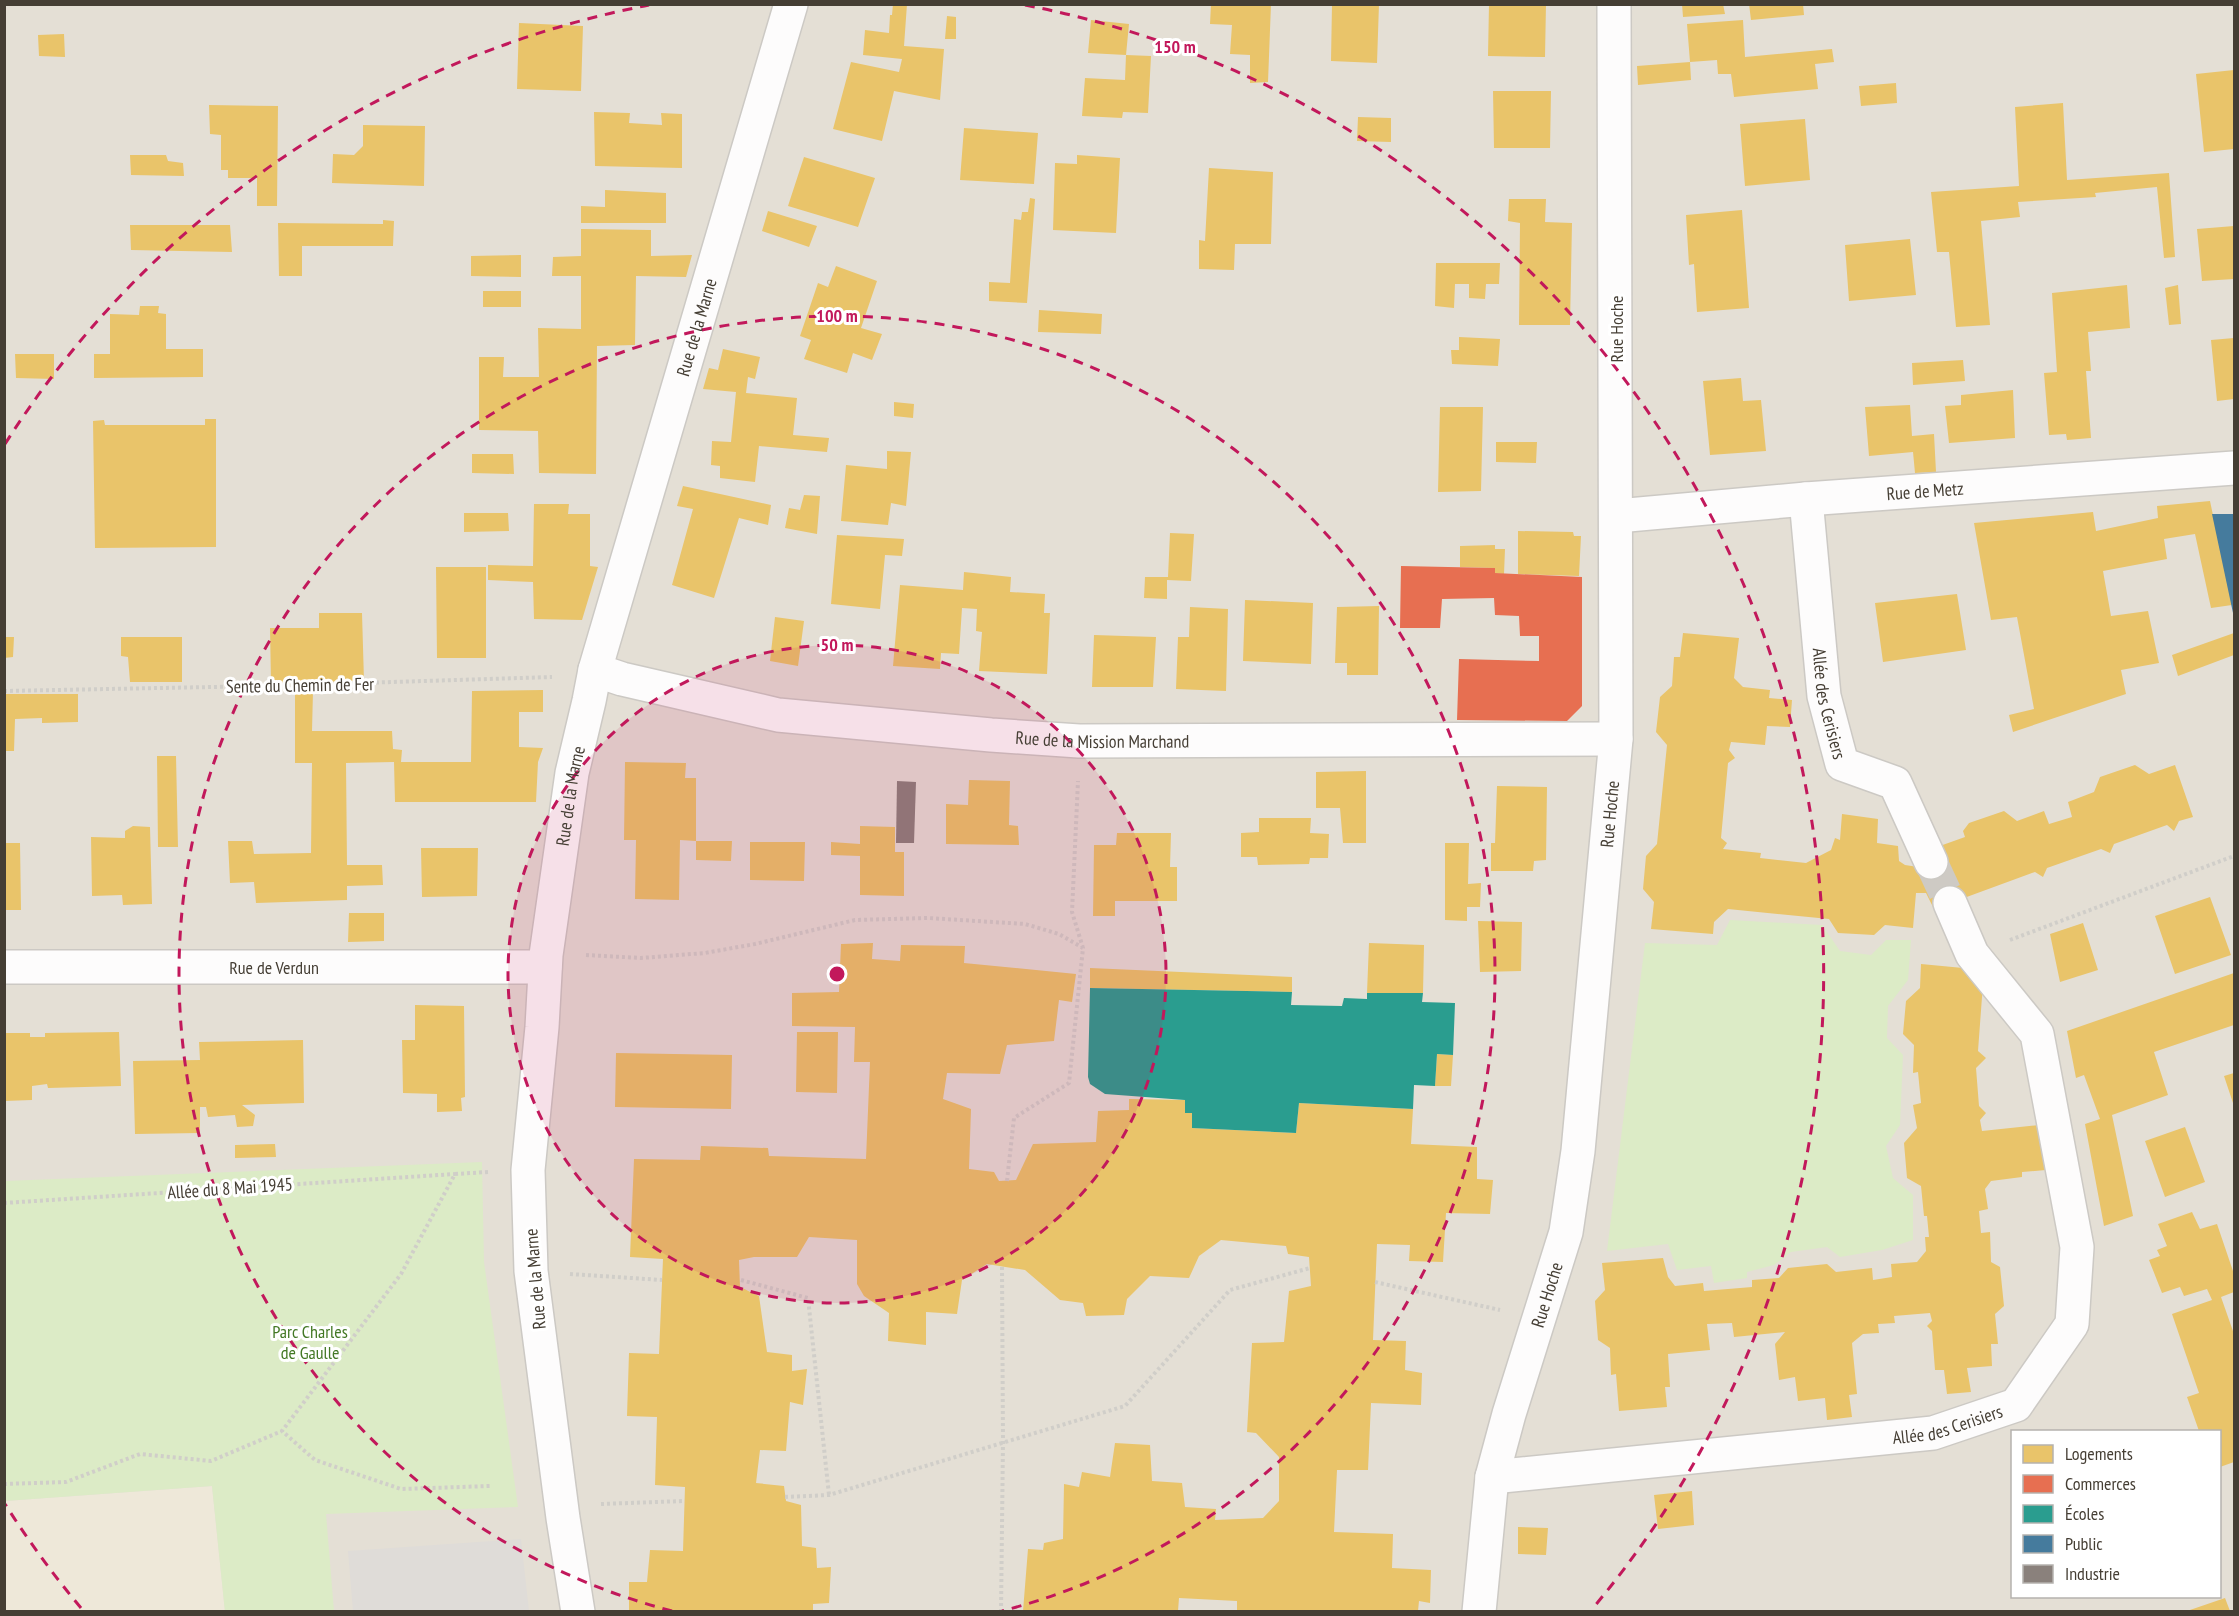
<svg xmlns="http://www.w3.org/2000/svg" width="2239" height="1616" font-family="'PT Sans Narrow',sans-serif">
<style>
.residential{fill:#e4dfd5;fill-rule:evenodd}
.education{fill:#eee8d9}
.green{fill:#dcebc6}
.parking{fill:#dfdcd8}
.homes{fill:#e9c46a}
.shops{fill:#e76f51}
.schools{fill:#2a9d8f}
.public{fill:#457b9d}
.industry{fill:#8a817c}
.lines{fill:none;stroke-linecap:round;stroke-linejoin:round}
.minor-tunnel{stroke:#cecac4;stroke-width:33;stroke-dasharray:33 16;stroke-linecap:butt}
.minor-casing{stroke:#ccc9c4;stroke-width:36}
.path{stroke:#d0cec9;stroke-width:4;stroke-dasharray:3 3;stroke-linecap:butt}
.minor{stroke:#fdfcfc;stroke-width:33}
.ring{fill:none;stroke:#c2185b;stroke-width:3;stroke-dasharray:10 8}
.labels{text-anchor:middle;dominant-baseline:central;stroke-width:6;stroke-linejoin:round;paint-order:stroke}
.street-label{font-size:18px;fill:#453e34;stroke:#fff}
.park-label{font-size:18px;fill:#437825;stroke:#fff}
.centre{fill:#c2185b;stroke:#fff;stroke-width:3}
.ring-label{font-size:18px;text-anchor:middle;font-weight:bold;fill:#c2185b;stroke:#fff;stroke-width:6;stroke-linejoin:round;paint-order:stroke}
</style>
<rect width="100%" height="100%" fill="#f0ede8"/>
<path class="residential" d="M5,5H2234V1611L5,1612ZM2012,1432H2220V1596H2012Z"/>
<path class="education" d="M212,1486L225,1611L5,1612V1501Z"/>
<path class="green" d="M1730,920L1822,925L1840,951L1871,955L1886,940H1911L1908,980L1888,1006L1887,1038L1903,1055L1900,1125L1886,1146L1893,1178L1913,1195V1240L1882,1250L1840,1257L1827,1247L1791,1252L1774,1265L1747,1272V1278L1714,1283L1711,1266L1677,1270L1668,1244L1607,1251L1645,943L1717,945Z
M482,1162L484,1262L518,1507L326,1514L334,1611L225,1612L212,1486L5,1501V1181Z"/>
<path class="parking" d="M521,1539L529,1611H353L348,1551Z"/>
<path class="homes" d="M893,4H907L904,46L944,49L940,100L894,91L882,141L833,129L851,62L899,72L902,59L863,55L865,30L889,33L890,15H892Z
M1211,4H1271L1268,82L1250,83V55L1230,54L1232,25L1210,24Z
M1332,4H1379L1377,63L1331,61Z
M1489,4H1546L1545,57L1488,56Z
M1682,4H1723L1725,14L1683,17Z
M1749,4H1803L1804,15L1751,20Z
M947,16L956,17V39H945Z
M1091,20L1129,24L1126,55L1151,56L1148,113L1123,112L1122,118L1082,116L1085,78L1125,80L1126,55L1088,53Z
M1743,20L1745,57L1832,49L1834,62L1815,64L1818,89L1734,97L1731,74H1718L1717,60L1690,62L1687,24Z
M519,23L583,26L581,91L517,89Z
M64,34L65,57L39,56L38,35Z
M1690,62L1691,80L1638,85L1637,66Z
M2234,70V149L2204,152L2196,74Z
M1896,83L1897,103L1861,106L1859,86Z
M1493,91H1551L1550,148H1494Z
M2063,103L2067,180L2169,173L2175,257L2164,258L2157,187L2095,193L2096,197L2018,202L2020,217L1981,221L1990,325L1956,327L1949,252H1937L1931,192L2019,186L2015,107Z
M209,105L278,106L277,206H257V178H228V170H221V135L210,134Z
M594,112L630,113L629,123L662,125L661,113L682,114V168L595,166Z
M1358,117L1391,118V142L1357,141Z
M1805,119L1810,180L1745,186L1740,124Z
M363,125L425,126L424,186L332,183L333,154L354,155L363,146Z
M964,128L1038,133L1034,184L960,180Z
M130,155H166L168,161L183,163L184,176L131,175Z
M1077,155L1120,158L1116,233L1053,230L1055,163L1077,164Z
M804,157L875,178L858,227L788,206Z
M1209,168L1273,172L1271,244H1235L1234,270L1199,269V240L1205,241Z
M605,190L666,193V223H581V206L605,207Z
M1030,198L1035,199L1027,303L989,301V282L1010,283L1014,219L1021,220L1022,212H1028Z
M1509,199H1546L1545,222L1572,223L1570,325H1519L1520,223L1508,221Z
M1742,210L1749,308L1697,312L1694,264L1689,265L1686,215Z
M768,211L817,226L809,247L762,231Z
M383,220L394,221L393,246H302V276H279L278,223L383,224Z
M130,225H230L232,252L131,250Z
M2234,226V279L2202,281L2197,229Z
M581,229L651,230V256L692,255L686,277L636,276L635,345L597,346L596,474L539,473L538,431L479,430V357H504L503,377H539L538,328L581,329V276H552L553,257L581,256Z
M1910,239L1916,295L1849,301L1845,245Z
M521,255V277L471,276V256Z
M1436,263H1500L1499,284H1486L1485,299L1469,298V284H1455L1454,308L1435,306Z
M836,266L877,281L861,328L882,334L872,360L853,353L847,373L804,359L811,340L800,336L818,283L828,287Z
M2127,285L2130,328L2088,332L2091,371H2086L2091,438L2067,440L2066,434L2049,435L2044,373L2057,372L2052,293Z
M2178,285L2181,324L2169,325L2165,288Z
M483,291H521V307H483Z
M140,306H159L158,313L166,314V349H203V377L94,378V354H110V314L139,315Z
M1039,310L1102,314L1101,334L1038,332Z
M1459,337L1500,339L1498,366L1452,364L1451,350H1459Z
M2234,338V399L2217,401L2211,340Z
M723,349L760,357L755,379L748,377L746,393L797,398L793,435L829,438L827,452L759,446L755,482L720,478V466L711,465L712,441L731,442L736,392L703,389L709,368L718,370Z
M15,354H54V379L16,378Z
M1963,360L1965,381L1913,385L1912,363Z
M1741,378L1743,401L1761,400L1766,451L1710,455L1703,381Z
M2013,390L2015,438L1949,443L1945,406L1961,405V395Z
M894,402L914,404L913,418L894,416Z
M1910,405L1912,436L1934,434L1936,472L1915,473L1913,452L1869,456L1865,407Z
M1440,407H1483L1481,491L1438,492Z
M205,419H216V547L95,548L93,421L104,420L105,425H205Z
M1496,442H1537L1536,463L1496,462Z
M887,451L911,452L906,506L891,503L888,525L841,521L846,465L887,469Z
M472,454H513L514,474L472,473Z
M683,486L771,505L768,525L739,518L714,598L672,585L693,509L677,506Z
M804,495L820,496L817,534L785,528L789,508L800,510Z
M2210,501L2232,605L2211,608L2195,534L2164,539L2167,559L2103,571L2111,616L2148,611L2159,663L2121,670L2126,694L2013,732L2009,715L2034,709L2017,617L1991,620L1974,523L2093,512L2096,531L2158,518L2157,506Z
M534,504H569L568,514H590V566L598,567L582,620L534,619L533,582L488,580V565L533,566Z
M464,513H508L509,531L464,532Z
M1518,531L1573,532L1574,536H1581L1579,576L1518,574Z
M1170,533L1194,534L1191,581L1167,580V599L1144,598L1145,577H1168Z
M837,535L904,539L902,556L885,555L880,609L831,604Z
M1495,545V549H1505L1504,574L1495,573V568L1460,567V546Z
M436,567H486V658H437Z
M964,572L1011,577L1010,592L1045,594L1044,613H1050L1047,674L979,671L982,632L976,631L977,609L962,608L959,654L941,653L940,669L893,666L900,585L963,590Z
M1957,594L1966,650L1883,662L1875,603Z
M1245,600L1313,603L1311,664L1243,661Z
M1379,606L1378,675H1347V663H1335L1337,607Z
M1190,607L1228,609L1226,691L1176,689L1178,637H1189Z
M319,613H362L364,681L271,683L270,628H319Z
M775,617L804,621L798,666L770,661Z
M1683,633L1739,638L1734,678L1743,687L1770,690L1769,698L1792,700L1790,727L1767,726L1765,745L1731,742L1729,750L1735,758L1728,763L1721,838L1727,843L1723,849L1761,853L1760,858L1806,863L1831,850L1835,838L1840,840L1842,814L1878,819L1877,843L1898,846L1899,861L1905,865L1918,867L1937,847L1965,837L1963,831L1969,823L2004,811L2017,821L2044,811L2049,824L2072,817L2068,802L2094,792L2100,777L2135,765L2149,774L2175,765L2193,817L2179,821L2174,831L2167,825L2114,844L2110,853L2101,849L2047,868L2043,877L2035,872L1934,909L1926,893H1916L1913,928L1885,925L1874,935L1838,933L1829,919L1728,909L1714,922L1713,934L1651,929L1654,902L1643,889L1646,856L1657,844L1667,745L1656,732L1660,697L1672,686L1674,657H1680Z
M2234,633V655L2178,676L2172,655Z
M1094,635L1156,637L1153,687H1092Z
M4,637H14L13,657L4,658Z
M121,637H182V682H130L128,657L121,656Z
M543,690V712H519V747L543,748L538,762L536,802H395L394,762L346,763L347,865H382L383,885L347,886V900L256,903L254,882L230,883L228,841H252L254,854L311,853L312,763H295V692L313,691L312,731H392L393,749L402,750L401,762H471L472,691Z
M4,694H78V722L42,723V718L15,719L14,751H4Z
M157,756H176L178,847H158Z
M625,762L686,763L685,778H696V841L680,840L679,900L635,899L636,840H624Z
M1366,771V843H1343L1340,808H1316V772Z
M969,780L1010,781L1009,825L1018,826L1019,845L946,844V804L968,805Z
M1497,786L1547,787L1546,860L1534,861L1533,871H1491V843H1495Z
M1259,818H1311L1310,833L1329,834L1328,858H1310L1309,864L1258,865L1257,857H1241V833L1259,832Z
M133,826L150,827L152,904L123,905L122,895L92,896L91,837L125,838V831Z
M860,826L895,827V852H904V896L860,895V856L831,855V842L860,844Z
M1117,833H1171L1170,867H1177V901H1115V916H1093L1094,845H1116Z
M696,841H732L731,861L696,860Z
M750,842H805L804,881L750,880Z
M4,843H20L21,910H4Z
M1445,843H1469L1468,884L1481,883L1480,907H1467V921L1445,920Z
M421,848H478L477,896L422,897Z
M2210,897L2231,955L2175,974L2155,916Z
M349,913H384V941L348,942Z
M1478,921L1522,922L1521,971L1480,972Z
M2083,923L2098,970L2060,982L2050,934Z
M873,943L872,959L900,961L901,945L965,946L964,963L1076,974L1072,1002L1059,1000L1054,1041L1007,1045L1000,1074L947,1073L943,1099L971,1109L969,1169L994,1172L999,1181L1016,1180L1033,1144L1096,1142L1098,1111L1129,1110V1099L1185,1100V1113H1192V1128L1296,1133L1299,1103L1413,1109L1411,1144L1477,1147V1179L1493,1180L1490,1214L1446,1213L1443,1262L1409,1261L1410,1245L1377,1244L1373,1340L1406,1341L1405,1370L1422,1373L1421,1405L1371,1403L1368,1470H1337L1334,1532L1393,1534L1392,1568L1431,1570L1430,1603L1419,1601L1418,1611H1237V1601L1179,1598L1178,1611H1023L1028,1549L1043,1550L1044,1543L1063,1539L1064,1484L1079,1487L1082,1472L1110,1477L1115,1443L1150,1445L1152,1481L1182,1483L1185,1507L1216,1509L1215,1520L1263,1518L1279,1501V1457L1256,1433L1247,1432L1252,1343L1284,1342L1289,1291L1311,1286L1309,1257L1288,1254L1286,1246L1221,1240L1199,1256L1189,1278L1150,1276L1127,1299L1124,1315L1086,1316L1083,1303L1060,1300L1025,1270L987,1264L962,1280L957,1314L926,1312V1345L888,1341L889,1313L864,1296L857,1284V1240L809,1237L797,1257H754L739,1260L740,1287L759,1296L767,1352L792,1355V1371L807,1369L803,1405L790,1402L786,1451L760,1450L756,1483L784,1486L786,1501L801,1505L802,1546L816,1548L817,1568L831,1567L829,1603L813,1604V1611H629V1582H647L650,1550L683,1551L685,1487L655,1485L657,1417L627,1416L629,1353L659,1354L663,1259L630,1257L634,1159L700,1160L701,1146L768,1148L769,1156L866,1159L870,1062H854L855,1027L792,1026V993L839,992L841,944Z
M1369,943L1424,945L1423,993H1367Z
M1921,964L1984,970L1978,1051L1986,1058L1976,1068L1979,1106L1986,1113L1980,1120L1982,1131L2040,1125L2046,1170L2022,1172V1177L1991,1181L1985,1189L1988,1209L1979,1211L1981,1233L1990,1232L1991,1262L2000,1267L2004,1306L1995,1314L1998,1344H1991L1992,1366L1967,1368L1971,1392L1947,1394L1944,1370H1935L1932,1331L1927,1326L1932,1321L1930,1313L1894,1316L1895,1323L1878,1324L1879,1333L1863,1334L1852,1343L1857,1394L1849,1395L1852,1417L1827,1420L1825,1398L1798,1401L1795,1377L1779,1380L1775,1344L1785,1332L1734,1337L1732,1323L1707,1324L1710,1350L1668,1354L1670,1387H1665L1667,1407L1619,1411L1616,1374L1611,1375L1610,1348L1598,1340L1595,1301L1605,1290L1602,1263L1663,1258L1668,1277L1675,1286L1703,1283L1704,1291L1752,1287V1280L1779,1278L1788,1268L1827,1264L1836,1272L1872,1268L1873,1280L1892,1277L1891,1264L1917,1262L1926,1251L1925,1237H1929L1927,1216H1924L1921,1186L1907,1178L1904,1143L1917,1128L1913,1105L1921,1103L1918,1072L1913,1073L1914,1045L1903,1034L1906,1001L1920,988Z
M1090,968L1292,977V992L1090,988Z
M2234,973V1025L2154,1052L2168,1095L2112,1115L2133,1216L2104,1226L2085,1124L2100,1119L2084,1075L2076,1078L2067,1031Z
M415,1005L464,1006L465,1097L461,1098L462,1111L437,1112V1094L403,1093L402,1040H415Z
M119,1032L121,1086L48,1088L47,1084L32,1086V1100L4,1101V1033H30V1037H45V1033Z
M797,1032H838L837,1093L796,1092Z
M303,1040L304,1103L242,1105L255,1115L253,1126L237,1127L235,1115L208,1117L206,1107H200V1133L135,1134L133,1061L200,1060L199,1042Z
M616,1053L732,1055L731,1109L615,1107Z
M1437,1054L1453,1055L1451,1086H1435Z
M2234,1073V1106L2224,1076Z
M2185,1127L2205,1182L2165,1197L2145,1141Z
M275,1144L276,1157L235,1158V1145Z
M2192,1212L2200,1229L2217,1224L2234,1274V1292L2221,1297L2234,1334V1462L2220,1467V1431H2199L2187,1397L2199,1393L2172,1314L2212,1300L2207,1289L2184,1296L2180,1287L2162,1293L2149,1260L2160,1256L2157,1250L2167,1246L2158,1224Z
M1692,1491L1694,1525L1658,1529L1654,1495Z
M1518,1527L1548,1528L1546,1555L1518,1554Z
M2225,1598L2230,1611H2187Z"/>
<path class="shops" d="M1401,566L1495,568V573L1582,577V706L1567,721L1457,720L1459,659L1539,661V636H1520L1519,616L1495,615L1494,598L1442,599L1440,628H1400Z"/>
<path class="schools" d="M1090,988L1292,992L1291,1005L1342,1006L1344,998L1367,999V993H1423L1422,1002L1455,1003L1453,1055L1437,1054L1435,1086L1414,1085L1413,1109L1299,1103L1296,1133L1192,1128V1113H1185V1100L1105,1094L1090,1084L1088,1077Z"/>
<path class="public" d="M2212,514H2234V613H2233Z"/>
<path class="industry" d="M897,781L916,782L914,843H896Z"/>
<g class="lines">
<path class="minor-tunnel" d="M1931,862L1950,903"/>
<g class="minor-casing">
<g id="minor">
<path id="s1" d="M1806,499L1824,696L1842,764L1895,783L1931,862"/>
<path id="s2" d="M1617,516L1806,499L2234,468"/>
<path id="s3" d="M595,670L622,679L778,715L991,735L1079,741L1616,739"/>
<path id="s4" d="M4,967H545"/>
<path id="s5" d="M1492,1477L1933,1433L2016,1405L2072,1324L2077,1247L2037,1034L1972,954L1950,903"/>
<path id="s6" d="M578,1612L563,1518L531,1271L528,1170L542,1027L546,955L572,773L589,701L595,670L791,4"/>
<path id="s7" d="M1479,1612L1492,1477L1509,1414L1566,1232L1578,1151L1616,739L1614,4"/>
</g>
</g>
<path class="path" d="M4,691L264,686L552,677
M2010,940L2234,856
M586,955L641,958L705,953L755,944L855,920L928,918L1025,924L1059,934L1083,948
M488,1172L455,1174L401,1274L282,1431L315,1460L401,1489L490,1486
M1007,1181L1014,1118L1069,1083L1083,948L1072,912L1078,781
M4,1203L455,1174
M570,1274L662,1280
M741,1280L808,1298L829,1495
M1375,1282L1500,1310
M4,1484L66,1482L140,1454L211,1461L282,1431
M785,1497L829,1495L1125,1406L1230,1290L1310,1268
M601,1504L684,1501
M1001,1612L1003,1442L1002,1266"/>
<use href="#minor" class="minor"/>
</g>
<circle cx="837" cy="974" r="329" fill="#c2185b" fill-opacity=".12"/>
<g class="ring">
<circle cx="837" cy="974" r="329"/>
<path d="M672 1611A658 658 0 1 1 1002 1611"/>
<path d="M81 1608A987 987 0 0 1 5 1504M5 444A987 987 0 0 1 649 5M1025 5A987 987 0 0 1 1593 1608"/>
</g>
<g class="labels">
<g class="street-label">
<text stroke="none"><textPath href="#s6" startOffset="1308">Rue de la Marne</textPath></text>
<text transform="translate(1616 329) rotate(-90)">Rue Hoche</text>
<text stroke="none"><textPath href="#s2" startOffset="309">Rue de Metz</textPath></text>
<text transform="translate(300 685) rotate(-1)">Sente du Chemin de Fer</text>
<text stroke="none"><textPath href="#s1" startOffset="206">Allée des Cerisiers</textPath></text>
<text stroke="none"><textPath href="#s3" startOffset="514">Rue de la Mission Marchand</textPath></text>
<text stroke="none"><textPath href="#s6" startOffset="822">Rue de la Marne</textPath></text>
<text stroke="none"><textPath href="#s7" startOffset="812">Rue Hoche</textPath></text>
<text stroke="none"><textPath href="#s4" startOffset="270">Rue de Verdun</textPath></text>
<text transform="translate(230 1188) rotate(-4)">Allée du 8 Mai 1945</text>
<text transform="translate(535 1279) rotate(-95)">Rue de la Marne</text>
<text stroke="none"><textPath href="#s7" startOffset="326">Rue Hoche</textPath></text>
<text stroke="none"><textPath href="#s5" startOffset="459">Allée des Cerisiers</textPath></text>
</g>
<g class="park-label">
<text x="310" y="1331">Parc Charles<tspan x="310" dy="21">de Gaulle</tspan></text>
</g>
</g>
<circle cx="837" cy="974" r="9" class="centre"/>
<g class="ring-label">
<text x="1175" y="53">150 m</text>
<text x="837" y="322">100 m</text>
<text x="837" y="651">50 m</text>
</g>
<rect width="2239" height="1616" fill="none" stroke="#453e34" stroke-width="12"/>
<rect x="2011" y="1430" width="210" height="168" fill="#ffffff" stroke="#b5b2ae" stroke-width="1.5"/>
<rect x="2023" y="1445" width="30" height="18" fill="#e9c46a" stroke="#b5b2ae" stroke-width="1.5"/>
<text x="2065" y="1460" font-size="18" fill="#453e34">Logements</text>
<rect x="2023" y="1475" width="30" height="18" fill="#e76f51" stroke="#b5b2ae" stroke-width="1.5"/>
<text x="2065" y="1490" font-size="18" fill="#453e34">Commerces</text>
<rect x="2023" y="1505" width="30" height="18" fill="#2a9d8f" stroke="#b5b2ae" stroke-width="1.5"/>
<text x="2065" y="1520" font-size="18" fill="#453e34">Écoles</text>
<rect x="2023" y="1535" width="30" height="18" fill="#457b9d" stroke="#b5b2ae" stroke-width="1.5"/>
<text x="2065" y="1550" font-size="18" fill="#453e34">Public</text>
<rect x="2023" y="1565" width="30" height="18" fill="#8a817c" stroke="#b5b2ae" stroke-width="1.5"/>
<text x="2065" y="1580" font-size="18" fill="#453e34">Industrie</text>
</svg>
